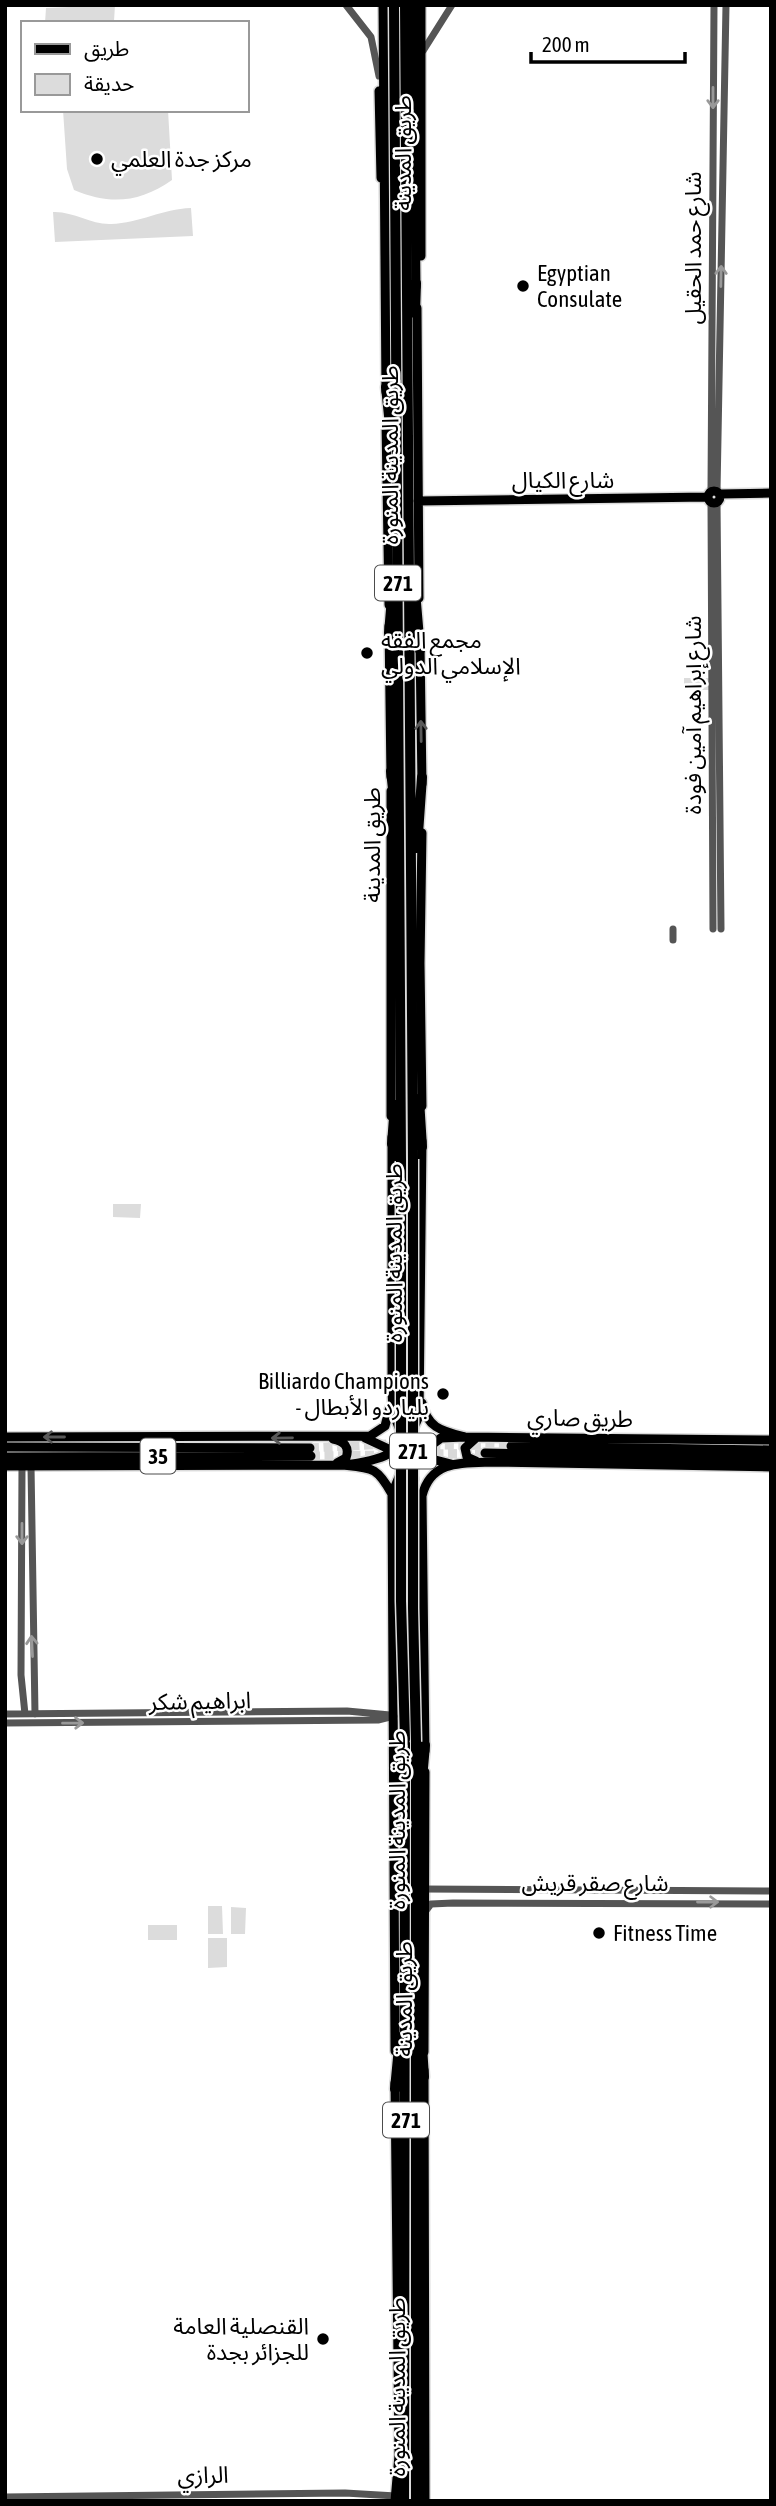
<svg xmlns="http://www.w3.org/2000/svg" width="776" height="2506" font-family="'Asap Condensed','Noto Sans Arabic',sans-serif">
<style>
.green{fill:#dcdcdc}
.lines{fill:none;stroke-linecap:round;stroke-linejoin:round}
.major-tunnel{stroke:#d9d9d9;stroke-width:9;stroke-dasharray:9 4.5;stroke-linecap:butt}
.major-casing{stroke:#dbdbdb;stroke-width:12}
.highway-casing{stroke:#dbdbdb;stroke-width:13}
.minor{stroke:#555;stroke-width:7}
.major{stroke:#000;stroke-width:9}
.highway{stroke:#000;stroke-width:10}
.highway-bridge-casing{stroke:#dbdbdb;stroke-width:13;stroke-linecap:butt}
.highway-bridge{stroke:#000;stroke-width:10}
.oneway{stroke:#999}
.oneway2{stroke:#595959}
.poi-dot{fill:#000;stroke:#fff;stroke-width:2.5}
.labels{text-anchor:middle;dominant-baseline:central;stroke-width:5;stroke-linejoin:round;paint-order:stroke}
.shield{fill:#fff;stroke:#4c4c4c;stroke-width:2}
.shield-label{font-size:21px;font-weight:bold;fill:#000}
.street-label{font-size:23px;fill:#000;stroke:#fff}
.poi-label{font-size:23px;fill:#000;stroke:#fff;text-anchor:start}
</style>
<rect width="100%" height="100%" fill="#fff"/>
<path class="green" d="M115,5L114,21L45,23L46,8Z
M63,110H168L172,180C139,203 110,205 74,190L67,169Z
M191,208L193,236L55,242L53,212C73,211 92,225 111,224C140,223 162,209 191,208Z
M684,678H711V690H684Z
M113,1204H141L140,1218L113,1217Z
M208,1906H222L223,1934H208Z
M231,1907L246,1908L245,1934H231Z
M148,1925H177V1940H148Z
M208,1938H227V1967L208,1968Z"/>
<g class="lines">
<path class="major-tunnel" d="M310,1448L387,1444L511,1446
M421,1454L485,1453
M311,1456L386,1455"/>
<g class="major-casing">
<path id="major" d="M383,5L386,392
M413,5L416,287
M421,5V256
M379,91L381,178
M417,308L419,598
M386,423L389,605
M708 497a6 6 0 1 1 12 0a6 6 0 1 1-12 0Z
M720,494L771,493
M418,501L708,497
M389,626L391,777
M420,644L422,784
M422,1106L420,963L422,833
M391,1116V791
M392,1137V1392L393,1412L400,1430
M422,1403C427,1428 442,1431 465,1437L771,1440
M5,1437L370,1436L385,1426L390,1407
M365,1438L393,1451L414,1479
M333,1439C344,1441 350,1447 346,1458L337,1463
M410,1444L424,1457L451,1464
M511,1446L771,1450
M5,1447L310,1448
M485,1453L771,1458
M5,1457L311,1456
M415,1457L441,1438L465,1437
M476,1461L467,1457L465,1448L476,1438
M343,1465C380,1461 404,1455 419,1416L422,1141
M5,1466L343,1465C373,1468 377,1467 392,1494
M425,1751L422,1496C431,1459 464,1463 495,1462L771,1467
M398,1766L401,1798
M395,2051L392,1494L401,1472
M424,2052L425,1772
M424,2070L425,2501
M395,2083L399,2455L395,2501"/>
</g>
<g class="highway-casing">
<path id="highway" d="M394,5L401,1161
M405,5L413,1159
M415,313L416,283
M386,387L391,435
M415,591L420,650
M389,633L392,598
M391,771L394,798
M417,848L422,777
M419,1099L422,1147
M392,1144L395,1105
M422,1779L425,1745
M422,2046L424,2077
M395,2089L400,2037
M404,2501L405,1739
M416,2501V1742"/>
</g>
<path class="minor" d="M346,5L371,37L379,76
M423,51L452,5
M711,491L714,5
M717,491L726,5
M711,502L713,929
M717,502L721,929
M673,940V929
M22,1466L21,1675L25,1714
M31,1466L35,1714
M5,1714L347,1711L390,1715
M5,1723L378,1720L394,1716
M423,1889L771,1891
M424,1913L431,1904L453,1903L771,1904
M5,2497L345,2493L396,2496L393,2499"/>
<use href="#major" class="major"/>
<use href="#highway" class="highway"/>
<g class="highway-bridge-casing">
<path id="highway-bridge" d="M413,1159V1608L416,1742
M401,1161V1601L405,1739"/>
</g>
<use href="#highway-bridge" class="highway-bridge"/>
</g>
<defs><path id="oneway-shaft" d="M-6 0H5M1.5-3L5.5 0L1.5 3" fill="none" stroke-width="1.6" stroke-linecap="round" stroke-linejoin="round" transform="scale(1.75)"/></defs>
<g class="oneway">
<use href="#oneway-shaft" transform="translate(713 98) rotate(90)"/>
<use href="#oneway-shaft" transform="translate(721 276) rotate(-89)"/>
<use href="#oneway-shaft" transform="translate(22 1534) rotate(90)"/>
<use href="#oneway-shaft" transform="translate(32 1646) rotate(-93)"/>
<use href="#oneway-shaft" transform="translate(73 1723) rotate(-1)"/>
<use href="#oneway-shaft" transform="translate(708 1902)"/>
</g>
<g class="oneway2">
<use href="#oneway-shaft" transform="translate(421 731) rotate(-91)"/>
<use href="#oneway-shaft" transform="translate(54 1437) rotate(-180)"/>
<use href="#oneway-shaft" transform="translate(282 1438) rotate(179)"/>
</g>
<g class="poi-dot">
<circle cx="97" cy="159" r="7"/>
<circle cx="523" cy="286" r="7"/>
<circle cx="367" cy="653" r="7"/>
<circle cx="443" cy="1394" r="7"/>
<circle cx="599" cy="1933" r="7"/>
<circle cx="323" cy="2339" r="7"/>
</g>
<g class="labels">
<g class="shield">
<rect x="375" y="565.5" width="46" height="35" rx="5"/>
<rect x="390" y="1433.5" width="46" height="35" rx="5"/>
<rect x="140.5" y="1438.5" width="35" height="35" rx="5"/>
<rect x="383" y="2102.5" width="46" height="35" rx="5"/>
</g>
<g class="shield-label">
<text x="398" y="583">271</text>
<text x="413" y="1451">271</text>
<text x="158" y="1456">35</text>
<text x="406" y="2120">271</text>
</g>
<g class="street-label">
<text transform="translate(403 153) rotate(-90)">طريق المدينة</text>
<text transform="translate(693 248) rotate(-90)">شارع حمد الحقيل</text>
<text transform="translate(390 455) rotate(-90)">طريق المدينة المنورة</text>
<text x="563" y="480">شارع الكيال</text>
<text transform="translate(693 715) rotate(-90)">شارع إبراهيم آمين فودة</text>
<text transform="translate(372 845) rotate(-90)">طريق المدينة</text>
<text transform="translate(394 1253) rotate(-90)">طريق المدينة المنورة</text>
<text transform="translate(580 1418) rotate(1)">طريق صاري</text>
<text transform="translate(200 1701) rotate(-1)">ابراهيم شكر</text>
<text transform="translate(397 1820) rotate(-90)">طريق المدينة المنورة</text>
<text x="595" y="1883">شارع صقر قريش</text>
<text transform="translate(404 1999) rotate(-90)">طريق المدينة</text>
<text transform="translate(397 2387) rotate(-90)">طريق المدينة المنورة</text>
<text transform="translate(203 2475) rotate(-1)">الرازي</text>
</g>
<g class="poi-label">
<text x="111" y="159">مركز جدة العلمي</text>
<text x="537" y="273">Egyptian<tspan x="537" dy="26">Consulate</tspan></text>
<text x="381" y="640">مجمع الفقه<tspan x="381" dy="26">الإسلامي الدولي</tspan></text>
<text x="429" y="1381" text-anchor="end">Billiardo Champions<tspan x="429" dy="26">- بلياردو الأبطال</tspan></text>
<text x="613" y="1933">Fitness Time</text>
<text x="309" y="2326" text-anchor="end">القنصلية العامة<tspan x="309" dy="26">للجزائر بجدة</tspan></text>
</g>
</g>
<rect width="776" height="2506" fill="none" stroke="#000000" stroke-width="14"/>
<rect x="21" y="21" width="228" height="91" fill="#ffffff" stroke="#999999" stroke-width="2"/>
<rect x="35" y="44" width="35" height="10" fill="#000000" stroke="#999999" stroke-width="2"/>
<text x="84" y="56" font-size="21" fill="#000000">طريق</text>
<rect x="35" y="74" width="35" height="21" fill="#dcdcdc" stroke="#999999" stroke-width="2"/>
<text x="84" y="91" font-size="21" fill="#000000">حديقة</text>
<path d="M531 52v10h154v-10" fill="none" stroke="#000000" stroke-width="3.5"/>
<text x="542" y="52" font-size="21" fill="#000000" stroke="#ffffff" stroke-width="5" paint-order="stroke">200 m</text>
</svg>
